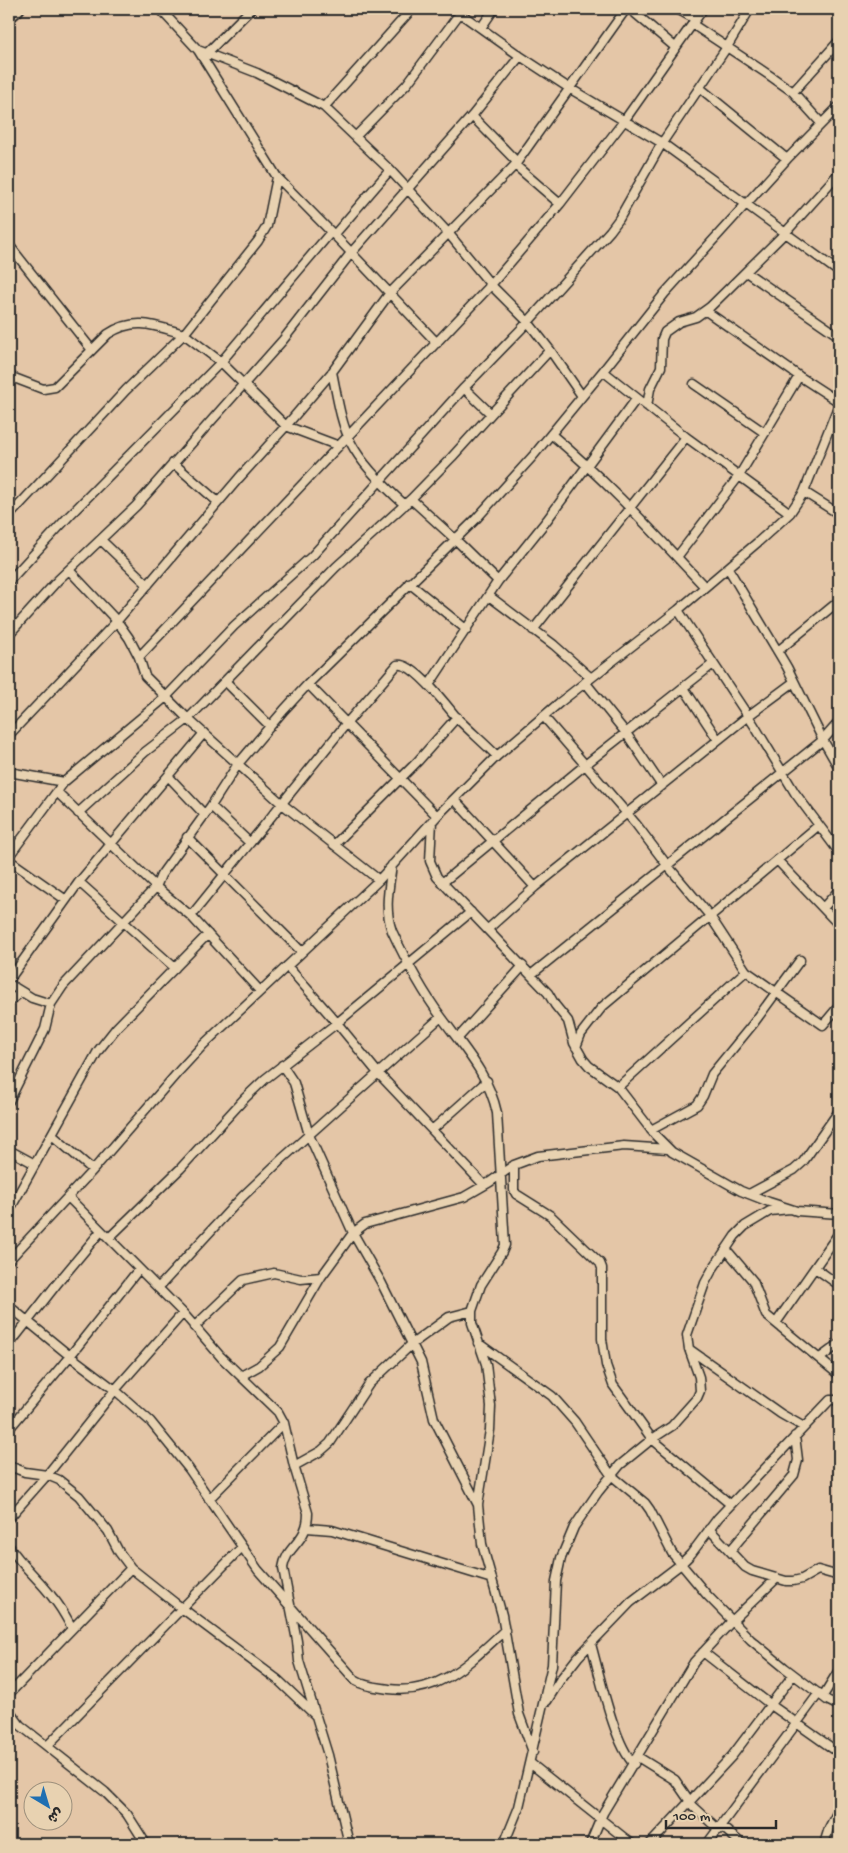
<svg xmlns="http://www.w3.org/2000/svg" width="848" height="1853" font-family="'Gochi Hand','Playpen Sans Arabic',sans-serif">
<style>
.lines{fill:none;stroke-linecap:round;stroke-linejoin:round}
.street-casing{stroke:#2b2b2b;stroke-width:11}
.secondary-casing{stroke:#2b2b2b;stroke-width:15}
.street{stroke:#e8d2b1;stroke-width:8}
.secondary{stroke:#e8d2b1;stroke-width:11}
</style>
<rect width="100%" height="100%" fill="#e4c6a7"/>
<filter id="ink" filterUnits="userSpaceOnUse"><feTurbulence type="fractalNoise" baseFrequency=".02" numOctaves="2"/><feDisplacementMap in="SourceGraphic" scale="10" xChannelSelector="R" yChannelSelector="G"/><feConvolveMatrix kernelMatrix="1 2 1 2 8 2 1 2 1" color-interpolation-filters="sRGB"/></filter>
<g filter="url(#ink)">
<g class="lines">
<g class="street-casing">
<path id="street" d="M160,9L198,50L257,73L324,107
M412,9L324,107L390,170L449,234L491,285L528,322L550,350L582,396
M454,9L520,56L569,88L662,143L839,272
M630,9L675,47
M677,9L695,19
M692,24L769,75L793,92L821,123
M481,28L494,9
M198,50L277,177L267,226L258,241L184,334L221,362L286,426L339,446
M207,53L251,9
M700,88L787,159
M793,92L839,41
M472,116L517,162
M356,136L407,84L460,13
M515,165L560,204
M277,177L342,243L437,343
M334,235L390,170
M9,245L92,350
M746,272L839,336
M706,311L799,376L839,402
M603,371L686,437L790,513
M332,372C337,395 340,421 351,443C362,465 386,488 405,505
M9,376L43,389L55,387L108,334C135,316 156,326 184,334L126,390L9,516
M694,384L765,433
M464,388L491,414L550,350
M647,406L650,389L661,367L662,339L665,332L679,322L696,317L710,307L785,233L839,173
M551,434C607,481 655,534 705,587
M173,463L218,502
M804,492L839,514
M411,499L456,540L498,581
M101,540L148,585
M677,557L739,476L799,376
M728,568L787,667L823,740L839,768
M69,570L117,621L129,638L139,657L145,676L188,719L281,803L379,880
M9,581L70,515L221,362L331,232
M409,583L467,630
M489,596L554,645L591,678
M678,610L754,725L795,793L839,852
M533,630L686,437
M9,634L58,580L136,506L243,385L283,340L351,253L472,116L520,56
M778,651L839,601
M139,657L491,285L560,204L624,121L703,9
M225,681L270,726
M585,682L626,733L662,786
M308,684L437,816
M429,685L498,581L547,520L637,398
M684,688L718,740
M544,717L636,824L667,865L710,916L746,971L823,1025L839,1006
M9,735L117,621L239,478L286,426L332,372L389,294L515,165L626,9
M9,772L64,782
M169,777L204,814
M57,792L156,887L191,916L260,991
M454,799L535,887
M211,806L250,843
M78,813L145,752L188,719L336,567L411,499L452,457L491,414
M432,821L430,861L437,877L548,993L555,1005L568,1021L574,1043L583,1059L589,1066L618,1087L655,1135L672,1152L741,1191L769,1202L797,1211L839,1214
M187,837L302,952
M334,845L418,761L457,717
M9,856L64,782L166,697L234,626L312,556L464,388L528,322L610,231L619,219L662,143L727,47L750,9
M9,860L66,900
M777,860L839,925
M392,865C389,888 384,909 392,931C406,961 422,991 442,1018C464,1048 489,1075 497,1113L505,1245L502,1252L481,1285L472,1311V1323L486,1364L491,1406L490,1430L478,1505L482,1544L502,1615L519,1714L533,1752
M79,882L175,968
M442,883L585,765L713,664
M823,908L839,890
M191,916L346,724L397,665C413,661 447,706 457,718C470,731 484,743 497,756
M488,929L535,887L748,716L794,682
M287,966L337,1023L378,1073L484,1185
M532,974L823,740L839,722
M9,980L79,882L204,733
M9,984L32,998L51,1004
M9,1002L21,992
M458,1038L523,966
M576,1047L581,1034L602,1007L819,825
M282,1065L294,1083L309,1135L353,1233L381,1282L421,1362L434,1419L478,1505
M618,1087L746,971
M9,1101L45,1029L51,1004L63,986L156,887L161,875L211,806L238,764L284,710L308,684L476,519L533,456L603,371L665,293L787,159L839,106
M432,1130L487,1081
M651,1130L697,1105L703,1096L712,1074L753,1024L800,960
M52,1135L93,1170
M9,1150L35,1164
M514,1165V1190L516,1194L551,1216L600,1263L602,1268V1339L606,1365L613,1385L652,1439L730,1504
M749,1194L794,1170L803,1162L839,1111
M68,1197L183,1313L221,1357L278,1412L284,1423L294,1466L308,1513C308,1543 286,1545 283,1568L297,1641L299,1661L328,1755L349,1844
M9,1211L98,1051L117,1027L208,934
M109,1238L180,1169L245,1098L265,1079L337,1023L471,912
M726,1249L753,1281L766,1315L839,1375
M9,1260L93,1170L179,1071L203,1045L379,880L437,816L497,756L559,703L678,610L758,542L790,513L804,492L839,404
M815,1268L839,1285
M158,1288L242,1197L283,1158L441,1017
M9,1306L70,1356L115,1390L150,1421L189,1469L258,1570L356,1681C366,1687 377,1687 389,1689C440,1695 470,1662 505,1630
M776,1323L839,1233
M194,1327L243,1280L274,1273L301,1279L321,1277
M478,1343L552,1396L575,1422L611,1475L645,1503L650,1510L672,1553L707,1595L751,1640L785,1668L827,1700L839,1706
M9,1345L56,1285L101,1231
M689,1349L781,1414L804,1427
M820,1358L839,1344
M241,1376L259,1366L280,1347L321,1277L353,1233L365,1224L464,1197L490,1182L514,1165L538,1156L624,1146L668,1149
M9,1429L70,1356L139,1269
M9,1466L25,1472L47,1475L59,1480L79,1496L108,1531L119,1552L131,1568L175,1603L278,1680L315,1715
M294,1466L321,1451L330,1443L369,1384L412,1344L449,1317L472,1311
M209,1499L284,1423
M9,1518L47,1475L115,1390L183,1313
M307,1528L332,1530L492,1579
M709,1529L745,1567L752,1571L786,1581H793L802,1579L818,1570L839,1576
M9,1546C21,1565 39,1579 53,1598C61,1607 66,1617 72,1628
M730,1551L794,1475L798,1460L795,1436
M591,1644C599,1672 614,1745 634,1764
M703,1652L771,1705L839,1753
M9,1694L131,1568
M823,1696L839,1670
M547,1701L560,1680L578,1657L631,1602L681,1564L691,1554L718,1518L830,1400H839
M9,1710L20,1725L105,1792L127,1814L146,1844
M47,1746L242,1547
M638,1757L675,1780L693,1806L719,1830
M530,1763L632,1844
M721,1826L742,1844
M504,1844L519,1807L552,1665L556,1581L561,1558L574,1527L598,1492L620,1465L652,1439L672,1426L697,1398L700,1391L699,1377L689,1349L687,1335L705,1283L712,1270L735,1236L745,1226L770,1211L790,1209
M590,1844L603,1813L694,1662L732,1621L777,1578
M650,1844L732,1756L793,1675
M707,1844L819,1693
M824,1844L829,1828L839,1809"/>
</g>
<g class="secondary-casing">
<path id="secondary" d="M9,17L18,9"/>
</g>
<use href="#street" class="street"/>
<use href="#secondary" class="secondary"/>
</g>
</g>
<rect width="848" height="1853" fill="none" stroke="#e8d2b1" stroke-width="30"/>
<rect x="15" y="15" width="818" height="1823" fill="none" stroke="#2b2b2b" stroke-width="2" filter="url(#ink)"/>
<g transform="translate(48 1806) rotate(142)"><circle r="24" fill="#e8d2b1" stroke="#9c8f7b"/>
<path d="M0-4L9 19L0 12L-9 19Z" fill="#1f6fb2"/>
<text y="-8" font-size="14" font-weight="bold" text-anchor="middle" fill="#2b2b2b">ش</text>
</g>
<path d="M666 1820v8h110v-8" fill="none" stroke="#2b2b2b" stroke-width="2.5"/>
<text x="673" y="1820" font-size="15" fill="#2b2b2b" stroke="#e8d2b1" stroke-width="4" paint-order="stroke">100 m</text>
</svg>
